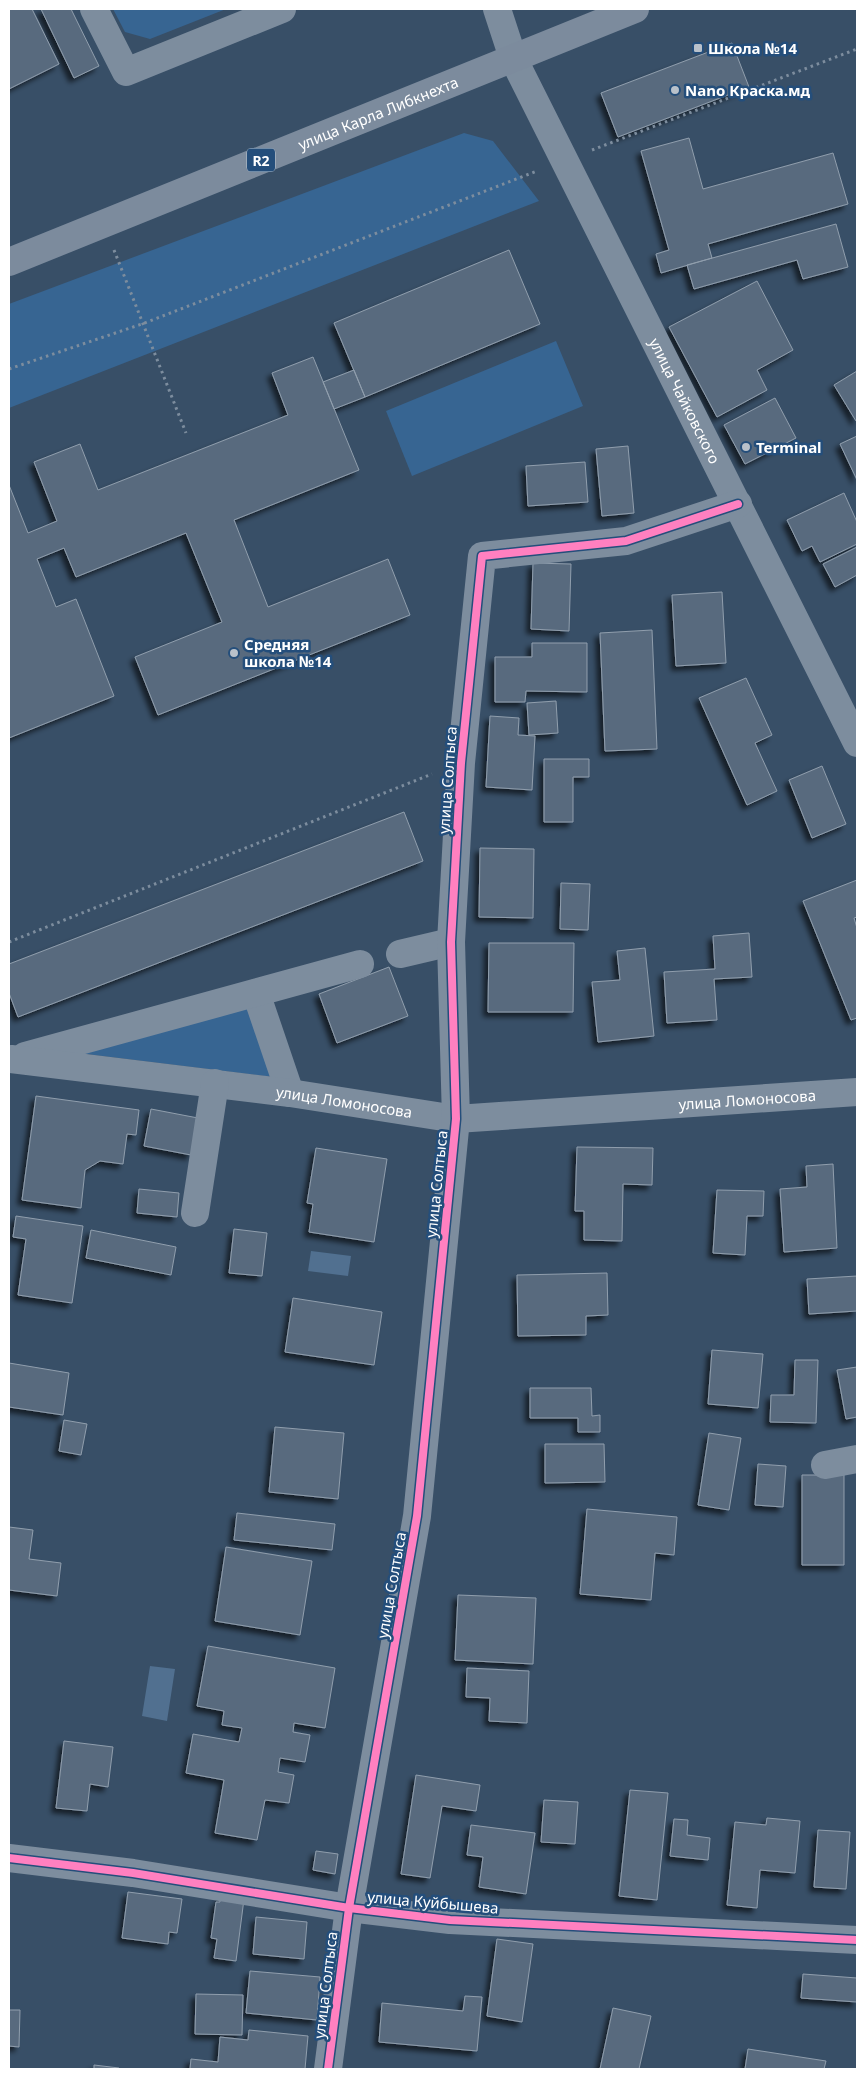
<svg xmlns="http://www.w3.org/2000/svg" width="866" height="2078" font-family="'Noto Sans',sans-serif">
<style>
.green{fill:#376592}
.water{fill:#517090}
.building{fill:#596b7e;stroke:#909ead;filter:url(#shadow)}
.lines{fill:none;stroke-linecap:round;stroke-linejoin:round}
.path{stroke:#7d8d9e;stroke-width:3;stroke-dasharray:2.5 4;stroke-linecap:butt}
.minor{stroke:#7d8d9e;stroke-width:28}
.major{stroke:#7c8b9d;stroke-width:28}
.cycleway-casing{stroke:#244e7b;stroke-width:11}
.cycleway{stroke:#ff80c0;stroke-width:8}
.poi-dot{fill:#b9c1ca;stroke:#244e7b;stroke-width:2}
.labels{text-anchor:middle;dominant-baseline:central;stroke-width:5;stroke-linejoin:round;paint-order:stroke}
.shield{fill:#244e7b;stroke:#bdcad7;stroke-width:1}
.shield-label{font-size:14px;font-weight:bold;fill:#fff}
.poi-label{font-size:15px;font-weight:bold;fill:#fff;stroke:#244e7b;text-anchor:start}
.street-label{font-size:15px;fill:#fff;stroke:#244e7b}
</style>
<defs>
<filter id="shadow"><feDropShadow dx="-4.5" dy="4.5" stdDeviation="2.5" flood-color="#0009"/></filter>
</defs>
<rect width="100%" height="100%" fill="#384f67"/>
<path class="green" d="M113,9H226L150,39L125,32Z
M464,133L493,141L539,201L9,408V304Z
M556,341L583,406L412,476L386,411Z
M248,1007L273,1077L78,1053Z"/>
<path class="water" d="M311,1251L351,1256L348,1276L308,1271Z
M150,1666L175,1669L167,1721L142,1716Z"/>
<path class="building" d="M9,9H32L59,64L9,89Z
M41,9H71L99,66L74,78Z
M732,43L749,87L618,137L601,93Z
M689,138L703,189L833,153L848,204L708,244L712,258L661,273L656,254L669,250L641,151Z
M836,224L848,267L803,279L797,260L694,289L687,265Z
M509,250L540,324L365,397L334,323Z
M757,281L793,350L757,370L767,390L717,417L669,327Z
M313,357L359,470L234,520L268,607L388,559L410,615L158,715L135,657L222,622L186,533L76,577L64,548L37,559L56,607L76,599L114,696L9,738V485L28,533L57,521L34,462L80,444L98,490L288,415L272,373Z
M354,370L365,397L334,409L323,382Z
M857,371V420L856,421L834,385Z
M775,398L796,438L745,464L724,425Z
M857,436V480L840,444Z
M628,446L634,513L602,516L596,449Z
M585,462L588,502L528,506L526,466Z
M844,493L857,522V544L820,562L812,546L802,551L787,520Z
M857,547V575L835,587L823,564Z
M533,563L571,564L569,631L531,629Z
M722,592L726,663L676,666L672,595Z
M652,630L657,749L605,751L600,633Z
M532,643H587V692L526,691L525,702H495V657H532Z
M746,678L772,735L755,743L777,791L747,805L699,698Z
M556,701L558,733L529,735L527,703Z
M490,716L519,718L518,735L535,736L532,790L486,787Z
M544,759H589V777H573V822H544Z
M822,766L846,824L812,838L789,780Z
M404,812L423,861L18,1017L9,993V964Z
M480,848L534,849L533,918L479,917Z
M857,880V917L854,918L857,928V1018L851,1020L803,901Z
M561,883L590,884L588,930L560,929Z
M749,933L752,977L714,979L717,1020L667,1023L664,972L715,969L713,936Z
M489,943H574L573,1012H488Z
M645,948L654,1036L598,1042L592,982L620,980L617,951Z
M389,967L408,1016L337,1043L319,994Z
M36,1096L139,1110L136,1135L127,1134L123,1164L100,1161L85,1170L81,1208L22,1200Z
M151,1109L198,1118L191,1155L144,1146Z
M577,1147L653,1148L652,1185L623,1184L622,1241L584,1240V1211H575Z
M316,1148L387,1159L374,1242L309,1232L313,1204L307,1203Z
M833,1164L837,1248L784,1252L780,1189L807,1187L806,1166Z
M139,1189L179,1193L177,1217L137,1213Z
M717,1190L764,1191L763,1216H747L745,1255L713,1253Z
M16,1216L83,1226L72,1303L18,1295L26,1239L13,1237Z
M234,1229L267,1233L262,1276L229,1273Z
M91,1230L176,1247L171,1275L86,1258Z
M607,1273L608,1315L586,1316V1335L518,1336L517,1275Z
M857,1276V1311L809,1314L807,1279Z
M293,1298L382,1312L374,1365L285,1352Z
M712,1350L763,1354L758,1408L708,1404Z
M795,1360H818L816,1423L770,1422L771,1395H794Z
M9,1363L69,1373L63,1415L9,1407Z
M857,1367V1417L846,1419L837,1370Z
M530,1388H591L592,1416L600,1415V1432H578V1418H530Z
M64,1420L87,1424L81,1455L59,1451Z
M275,1427L344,1433L338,1499L269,1492Z
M709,1433L741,1438L729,1510L698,1505Z
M545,1444H604L605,1482L545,1483Z
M758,1464L786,1466L783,1507L755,1505Z
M802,1475H844V1565H802Z
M587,1509L677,1517L674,1555L655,1553L651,1600L580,1594Z
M237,1513L335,1524L332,1550L234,1540Z
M9,1527L33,1530L29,1559L61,1563L57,1596L9,1590Z
M226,1547L312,1561L300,1635L215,1621Z
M458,1595L536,1598L533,1664L455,1660Z
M208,1646L335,1668L325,1728L294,1723L293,1732L310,1735L305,1762L280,1758L278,1772L294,1775L289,1803L265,1800L257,1840L215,1833L224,1780L186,1773L193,1734L239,1742L242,1728L222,1725L224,1711L197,1706Z
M467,1668L529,1671L527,1723L489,1721L490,1698L466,1697Z
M64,1741L113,1747L108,1787L90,1784L87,1811L56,1808Z
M416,1775L480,1785L476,1811L442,1806L430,1878L401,1874Z
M630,1790L668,1793L657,1900L619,1896Z
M544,1800L578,1802L575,1844L541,1842Z
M767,1818L800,1821L795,1873L760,1870L757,1908L727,1905L735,1822L766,1825Z
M674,1819L688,1820L687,1835L710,1838L708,1860L670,1856Z
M471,1825L535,1833L526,1894L479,1887L483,1857L467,1855Z
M818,1830L850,1832L846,1889L814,1887Z
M316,1851L338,1854L335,1874L313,1870Z
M128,1892L182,1899L177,1933L169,1932L168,1944L122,1938Z
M220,1896L244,1899L236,1961L214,1958L217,1939L211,1938L216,1902H220Z
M256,1917L307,1922L304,1959L253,1954Z
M497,1939L533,1944L522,2022L487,2016Z
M250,1971L320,1977L317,2020L246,2013Z
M803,1974L857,1978V2002L801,1998Z
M196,1994L243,1995L242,2035L195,2034Z
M465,1996L482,1997L477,2051L379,2042L382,2003L463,2011Z
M613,2008L651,2016L639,2069H600Z
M9,2010H20L19,2047L9,2046Z
M249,2030L308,2036L305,2069H190L191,2059L218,2062L220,2037L248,2040Z
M748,2049L826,2061L824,2069H745Z
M94,2065L119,2068V2069H94Z"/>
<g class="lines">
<path class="path" d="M592,150L857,49
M114,250L186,433
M9,369L142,324L537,171
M9,942L432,774"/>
<g class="minor">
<path d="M94,9L126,72L282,9"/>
<path id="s1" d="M497,9L513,58L857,743"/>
<path d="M400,954L451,942"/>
<path d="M256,993L290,1093"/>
<path d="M25,1056L360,964"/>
<path id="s2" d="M11,1059L290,1093L456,1119L857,1092"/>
<path d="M195,1213L215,1083"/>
<path d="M825,1465L857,1459"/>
<path d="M9,1858L133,1873L349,1908L450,1920L857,1940"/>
<path d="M328,2069L349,1908L417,1516L456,1119L451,942L461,763L482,556L626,541L738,504"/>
</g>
<path class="major" id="s3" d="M9,262L635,9"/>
<g class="cycleway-casing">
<path id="cycleway" d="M9,1858L133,1873L349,1908L450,1920L857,1940
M328,2069L349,1908L417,1516L456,1119L451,942L461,763L482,556L626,541L738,504"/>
</g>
<use href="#cycleway" class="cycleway"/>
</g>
<g class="poi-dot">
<rect x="693" y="43" width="10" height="10" rx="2.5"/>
<circle cx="675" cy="90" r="5"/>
<circle cx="746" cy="447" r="5"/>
<circle cx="234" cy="653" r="5"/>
</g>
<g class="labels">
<rect class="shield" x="247" y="148.5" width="28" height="23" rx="4"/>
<g class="shield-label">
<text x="261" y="160">R2</text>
</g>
<g class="poi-label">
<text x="708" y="48">Школа №14</text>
<text x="685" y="90">Nano Краска.мд</text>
<text x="756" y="447">Terminal</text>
<text x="244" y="644">Средняя<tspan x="244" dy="17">школа №14</tspan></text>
</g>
<g class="street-label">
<text stroke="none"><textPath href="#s3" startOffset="398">улица Карла Либкнехта</textPath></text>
<text stroke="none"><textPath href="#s1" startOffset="435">улица Чайковского</textPath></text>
<text transform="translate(447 780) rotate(-86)">улица Солтыса</text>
<text stroke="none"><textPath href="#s2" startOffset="741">улица Ломоносова</textPath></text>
<text stroke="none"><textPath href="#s2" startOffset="336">улица Ломоносова</textPath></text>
<text transform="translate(436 1184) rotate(-84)">улица Солтыса</text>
<text transform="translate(391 1585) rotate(-80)">улица Солтыса</text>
<text transform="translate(433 1902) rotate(5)">улица Куйбышева</text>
<text transform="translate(325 1985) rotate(-83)">улица Солтыса</text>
</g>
</g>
<rect width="866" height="2078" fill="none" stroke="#ffffff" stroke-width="20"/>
</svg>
